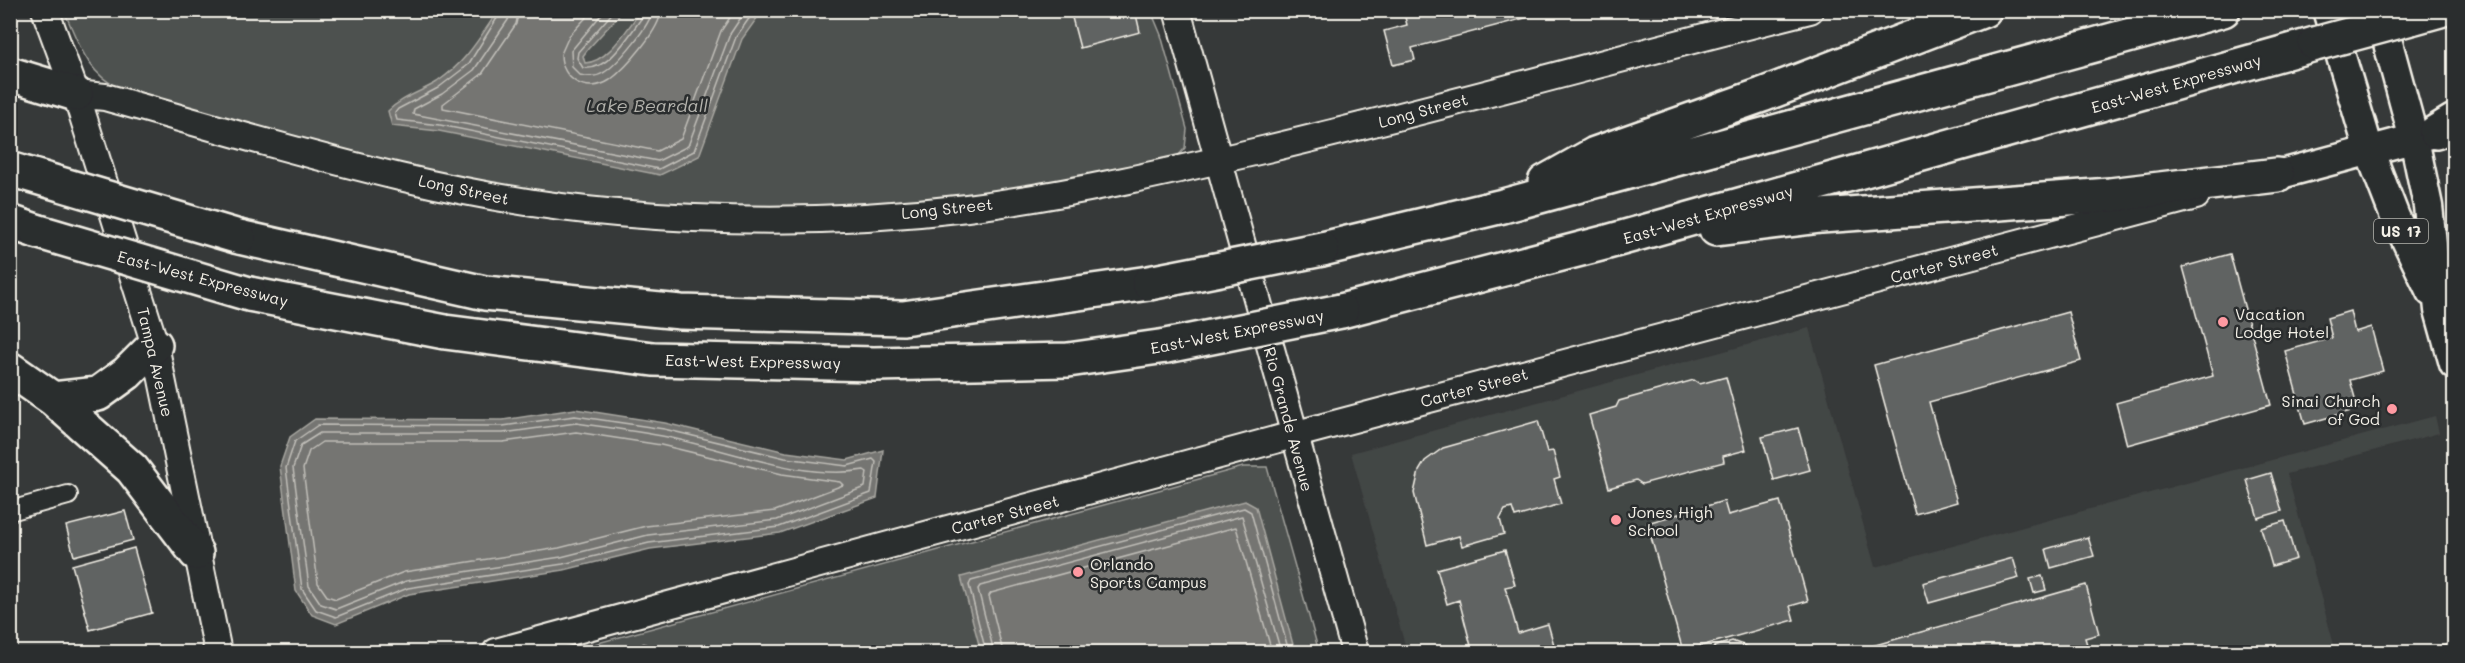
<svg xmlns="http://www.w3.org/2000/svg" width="2465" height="663" font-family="Mali,sans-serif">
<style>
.built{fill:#434645}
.green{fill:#4e514f;stroke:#a1a19c;stroke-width:1.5}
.water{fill:#757572;stroke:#a8a7a1;stroke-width:1.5}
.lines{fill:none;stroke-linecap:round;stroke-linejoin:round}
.shore{stroke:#c1bfb9;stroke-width:1.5}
.stream{stroke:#a8a7a1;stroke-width:5}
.building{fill:#616362;stroke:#f4f1e8;stroke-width:1.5}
.street-casing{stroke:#f4f1e8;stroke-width:22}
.secondary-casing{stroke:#f4f1e8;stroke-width:30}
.primary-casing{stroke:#f4f1e8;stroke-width:33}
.highway-casing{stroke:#f4f1e8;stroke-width:38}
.street{stroke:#2a2d2e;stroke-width:18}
.secondary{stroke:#2a2d2e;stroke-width:26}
.primary{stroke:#2a2d2e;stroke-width:28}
.highway{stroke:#2a2d2e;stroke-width:33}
.highway-bridge-casing{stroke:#f4f1e8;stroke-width:38;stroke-linecap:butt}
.highway-bridge{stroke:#2a2d2e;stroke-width:33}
.poi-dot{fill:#ff9aa2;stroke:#2a2d2e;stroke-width:2}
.labels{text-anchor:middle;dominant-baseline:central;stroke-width:5;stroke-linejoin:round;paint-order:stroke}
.shield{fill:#2a2d2e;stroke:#b7b6b0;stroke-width:1.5}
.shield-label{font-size:15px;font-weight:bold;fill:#f4f1e8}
.street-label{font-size:16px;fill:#f4f1e8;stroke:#2a2d2e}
.poi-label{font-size:16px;fill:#f4f1e8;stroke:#2a2d2e;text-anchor:start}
.water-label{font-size:18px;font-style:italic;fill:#b4b3ad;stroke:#2a2d2e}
</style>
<rect width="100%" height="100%" fill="#363939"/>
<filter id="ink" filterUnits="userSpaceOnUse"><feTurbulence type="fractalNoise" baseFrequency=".0167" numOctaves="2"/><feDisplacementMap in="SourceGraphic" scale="12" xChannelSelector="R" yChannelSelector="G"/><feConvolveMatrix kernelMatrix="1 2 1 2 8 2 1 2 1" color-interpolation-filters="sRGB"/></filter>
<g filter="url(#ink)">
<path class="built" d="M1809,328L1875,567L2435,416L2439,433L2287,474L2336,652H1407L1351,453Z"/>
<path class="green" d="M64,11H1151L1161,35L1187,129L1185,148L1178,156C932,221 670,221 422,170C320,149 220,115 119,88C87,74 78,41 64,11Z
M1243,467H1267L1319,652H565Z"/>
<path class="water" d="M498,11H623L588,49L583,56L585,63C609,62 627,28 641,11H762L742,39L699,156L660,175L439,131L392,126L388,111C402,97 421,92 437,82C467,61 478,40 498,11Z
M575,409L665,423L786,452L847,460L883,450L877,498L780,533L650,549L564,570L409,594L336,624L312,615L296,591L280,466L290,437L315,419L503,420Z
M1245,501L1256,507L1295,652H981L961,577Z"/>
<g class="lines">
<path class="shore" d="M502,10L468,65L438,88L398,109L395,113L397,120L440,125L659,169L694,151L736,37L755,10
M510,10L508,20L474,70L442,94L414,109L413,114L658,161L688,146L730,34L746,10
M519,10L516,24L482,74L443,104V108L657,151L681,139L721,31L735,10
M593,10L569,36L561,54C561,80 587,95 610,80C625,69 661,29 661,10
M605,10L571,51L572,67L580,75C587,77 597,77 603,73C616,66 652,24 652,10
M615,10L578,52L577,58L583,68C609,72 629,35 643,16L645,10
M575,416L664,429L785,458L847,466L873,459L876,462L871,493L779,527L649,543L563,564L408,588L336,617L316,610L302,589L286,468L295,441L318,425L503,426Z
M576,423C605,427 634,431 662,436C725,448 801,481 864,470L867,472L865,487L777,520L648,535L561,557L406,581L336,609L321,604L309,586L293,468L301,445L320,433H503Z
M576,432L661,445L782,474L840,482L843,485L775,511L646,526L559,548L404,572L336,599L327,596L318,583L303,469L309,451L322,442H503Z
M986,652L969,585L971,581L1244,508L1251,512L1289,652
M994,652L978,589L980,586L1242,516L1281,652
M1003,652L989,596L991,593L1236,527L1272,652"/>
<path class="stream" d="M644,645L645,652"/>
</g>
<path class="building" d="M1070,10H1135L1140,32L1080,48Z
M1403,10H1528L1529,17L1412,48L1415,60L1393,65L1384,31L1407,25Z
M2230,254L2271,405L2127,445L2116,403L2213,376L2183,267Z
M2350,311L2355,332L2371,327L2383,371L2350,380L2358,409L2305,424L2285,351L2332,338L2327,318Z
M2068,312L2081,361L1929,402L1957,502L1915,514L1874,365Z
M1726,377L1746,450L1723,456L1724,462L1642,484L1636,480L1609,488L1589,415L1616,407L1619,401L1694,380L1700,384Z
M1538,421L1547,452L1553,451L1560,477L1554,479L1561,504L1515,517L1512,508L1505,510L1500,519L1504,534L1462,546L1459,536L1427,545L1414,493L1419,471L1425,461L1443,448Z
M1798,428L1810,470L1774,480L1762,437Z
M2271,473L2282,511L2258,518L2247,480Z
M1724,501L1728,515L1780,501L1808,601L1790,606L1794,620L1683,651L1647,523Z
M125,511L133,540L74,556L66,526Z
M2285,521L2296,559L2272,566L2261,528Z
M2088,537L2094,556L2051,568L2046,549Z
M134,548L152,613L90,630L72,565Z
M1505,550L1515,585L1505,587L1518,633L1548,624L1556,652H1460L1459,649L1471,646L1459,600L1447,604L1437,569Z
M2013,558L2019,578L1929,603L1923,583Z
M2042,576L2046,590L2034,593L2030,579Z
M2086,585L2099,634L2085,638L2089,651L1859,652L1858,650Z
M1732,641L1748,647L1754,652H1709L1716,646Z
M2454,643V652H2419Z"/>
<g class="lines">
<g class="street-casing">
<path id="street" d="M10,511L68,495"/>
</g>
<g class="secondary-casing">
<path id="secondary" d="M45,10L76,94L155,345L218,652
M1177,10L1355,652
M76,94L105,97C271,143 445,199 617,213C733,223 851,222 967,208C1068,195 1168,172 1267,149C1449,106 1629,55 1810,10
M496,652L1293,435L2196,196"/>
</g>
<g class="primary-casing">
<path id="primary" d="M2327,10L2369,150L2395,217L2431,292
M2379,10L2414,139L2428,206L2439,310L2454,364
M2277,175L2431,134"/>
</g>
<g class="highway-casing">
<path id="highway" d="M2411,18L2440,10
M10,74L76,94
M2436,132L2454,121
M1545,182L1595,154L1762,95L1984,10
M10,222L36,231
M1716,229L1821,216L2110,195L2277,175
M239,237L485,293L681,312L903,318L1149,283
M1322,249L1503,206L2223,10
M249,294L445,332L653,359L874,364L1068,360L1166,346
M1341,311L1604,243L2315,44
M10,369L53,399L132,469L196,553
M53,399L98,394L127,373L155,345"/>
</g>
<use href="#street" class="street"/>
<use href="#secondary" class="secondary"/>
<use href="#primary" class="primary"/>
<use href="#highway" class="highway"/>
<g class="highway-bridge-casing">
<path id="highway-bridge" d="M2315,44L2411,18
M13,170L239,237
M36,231L249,294
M1149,283L1322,249
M1166,346L1341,311"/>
</g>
<use href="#highway-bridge" class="highway-bridge"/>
</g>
</g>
<g class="poi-dot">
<circle cx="2223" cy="322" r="6"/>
<circle cx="2392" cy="409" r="6"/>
<circle cx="1616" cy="520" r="6"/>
<circle cx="1078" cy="572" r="6"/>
</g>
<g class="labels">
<rect class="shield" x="2374" y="219" width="54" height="24" rx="4.5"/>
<g class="shield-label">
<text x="2401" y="231">US 17</text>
</g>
<g class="street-label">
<text transform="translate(2176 83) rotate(-16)">East-West Expressway</text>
<text transform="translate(1423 110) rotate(-15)">Long Street</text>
<text transform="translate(464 189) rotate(12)">Long Street</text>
<text transform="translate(947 208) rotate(-6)">Long Street</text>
<text transform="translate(1708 214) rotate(-16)">East-West Expressway</text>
<text transform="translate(1944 263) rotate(-15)">Carter Street</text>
<text transform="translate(203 278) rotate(15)">East-West Expressway</text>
<text transform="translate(1237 331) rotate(-11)">East-West Expressway</text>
<text transform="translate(753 361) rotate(1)">East-West Expressway</text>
<text transform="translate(156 362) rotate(77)">Tampa Avenue</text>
<text transform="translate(1474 387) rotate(-15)">Carter Street</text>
<text transform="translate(1289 419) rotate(75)">Rio Grande Avenue</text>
<text transform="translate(1005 514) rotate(-15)">Carter Street</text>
</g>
<g class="poi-label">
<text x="2235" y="313">Vacation<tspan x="2235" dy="18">Lodge Hotel</tspan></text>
<text x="2380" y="400" text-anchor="end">Sinai Church<tspan x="2380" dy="18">of God</tspan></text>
<text x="1628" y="511">Jones High<tspan x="1628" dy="18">School</tspan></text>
<text x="1090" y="563">Orlando<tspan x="1090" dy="18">Sports Campus</tspan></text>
</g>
<g class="water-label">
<text x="647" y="105">Lake Beardall</text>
</g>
</g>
<rect width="2465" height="663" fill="none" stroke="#2a2d2e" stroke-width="36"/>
<rect x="18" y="18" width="2429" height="627" fill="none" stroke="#f4f1e8" stroke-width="2" filter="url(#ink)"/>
</svg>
